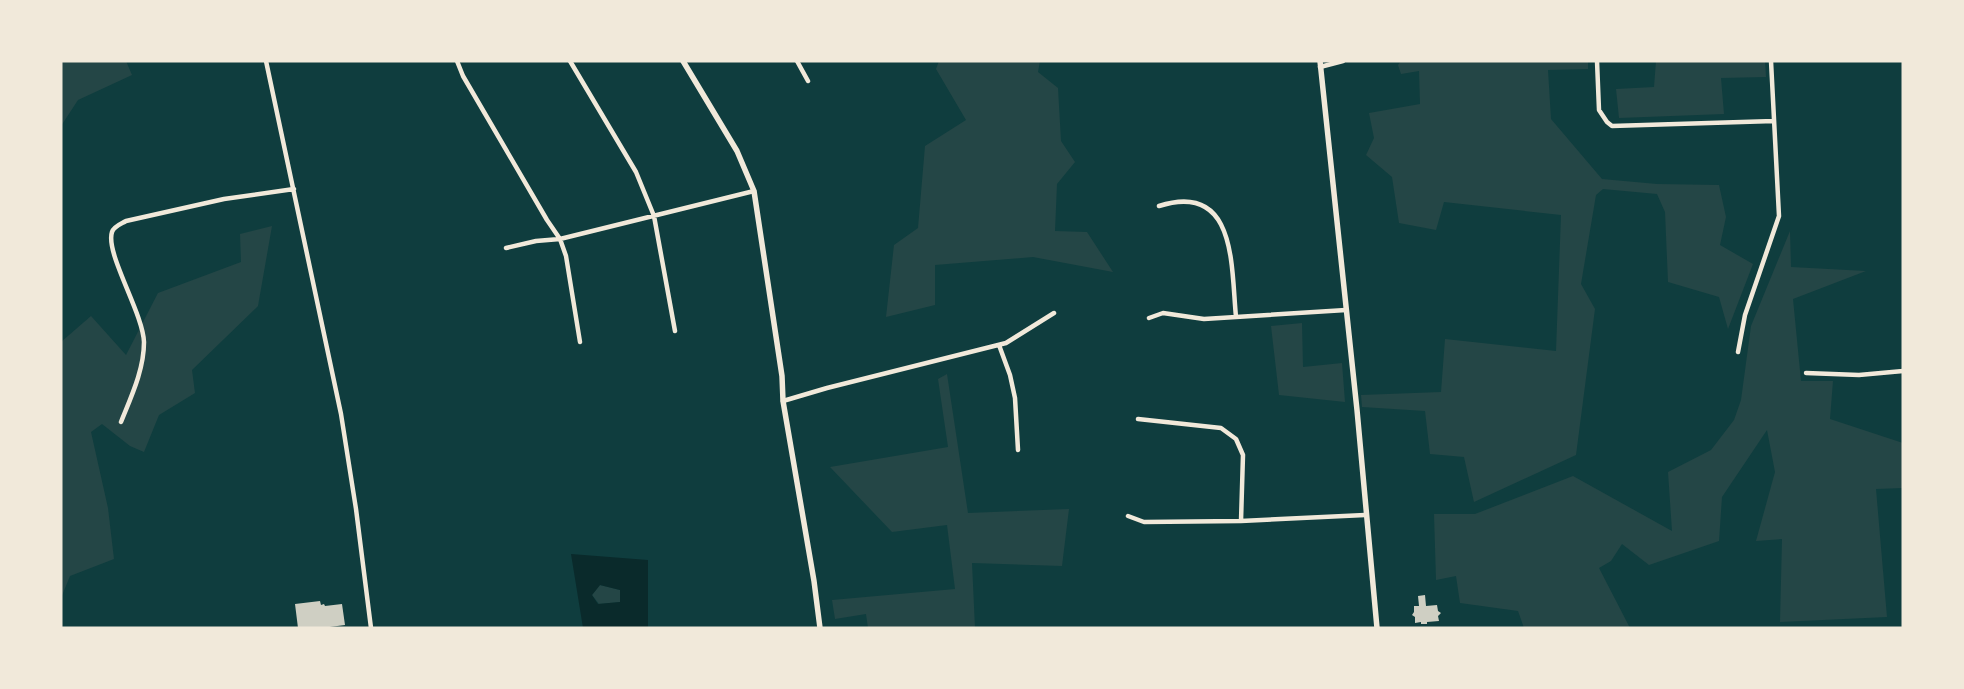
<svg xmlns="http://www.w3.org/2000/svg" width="1964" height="689" font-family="Manrope,sans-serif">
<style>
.green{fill:#244646}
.water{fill:#0a2a2b;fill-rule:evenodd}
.building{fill:#cfcfc3}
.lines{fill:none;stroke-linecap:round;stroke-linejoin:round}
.minor{stroke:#f1e9da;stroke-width:4.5}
.tertiary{stroke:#f1e9da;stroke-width:5.5}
</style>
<rect width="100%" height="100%" fill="#0f3d3e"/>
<path class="green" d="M61,61H126L132,75L78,100L61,126Z
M939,61H1040L1038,72L1058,88L1061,141L1075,162L1057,184L1055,231L1087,232L1113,272L1033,257L935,265V305L886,317L894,245L918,228L925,146L966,120L936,69Z
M1401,61H1588V69L1548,70L1551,119L1602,179L1657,184L1719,185L1726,217L1720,245L1753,264L1728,329L1719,297L1668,282L1665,212L1657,194L1603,189L1596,195L1581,284L1595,309L1576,455L1474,502L1464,457L1430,454L1425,411L1362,407L1361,395L1441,392L1445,339L1556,351L1561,215L1444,202L1436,230L1399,223L1392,177L1366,155L1374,138L1369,113L1420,104L1419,71L1401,74L1398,65Z
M1656,61H1765L1766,77L1721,78L1724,114L1619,118L1616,89L1654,87Z
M272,226L258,306L192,370L195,393L159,415L144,452L130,446L102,424L91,432L108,508L114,559L70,576L61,598V342L91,316L126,355L158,293L241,262L240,234Z
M1790,231L1791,267L1866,271L1793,299L1801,381H1833L1830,419L1903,443V488L1876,489L1887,617L1780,622L1782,539L1756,541L1775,472L1767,430L1722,497L1719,541L1649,565L1622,544L1611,561L1599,568L1630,628H1524L1518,611L1460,603L1456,576L1436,580L1434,514H1475L1573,476L1672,531L1668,472L1711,450L1734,420L1741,400L1751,326Z
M1302,323L1303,367L1342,363L1345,402L1279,395L1271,326Z
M947,374L968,513L1069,509L1062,566L972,563L975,628H868L866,614L835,619L832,600L955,589L947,525L892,532L830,467L948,447L938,379Z
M600,585L620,590L621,602L599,604L592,595Z"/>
<path class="water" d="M571,554L648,560V628H583ZM600,585L620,590V602L598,604L592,595Z"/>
<path class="building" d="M1425,595L1426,606L1437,605L1438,611L1441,613L1438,616L1439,621L1427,622V624H1421V622L1415,623V617L1412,615L1414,612V606H1419L1418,596Z
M320,601L321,605L324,604L325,606L342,604L345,625L322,628H298L295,604Z"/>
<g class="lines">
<path class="minor" d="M266,61L341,414L356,509L371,628
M457,61L463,76L547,220L560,239L566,256L580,342
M570,61L636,172L654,216L675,331
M797,61L808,81
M1597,61L1599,110L1607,122L1612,126L1774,121
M1320,67L1343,61
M1159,206C1237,181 1231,267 1236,317
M506,248L536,241L560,239L754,191
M1149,318L1163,313L1204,319L1346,310
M999,345L1010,375L1015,398L1018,450
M1738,352L1745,315L1779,216L1771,61
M1806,373L1859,375L1903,371
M783,401L827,388L1006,343L1054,313
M1138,419L1221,428L1236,439L1243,455L1241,521
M121,422C131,397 144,370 144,342C143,313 105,253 112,232C114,226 121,224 126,221L224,199L294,189
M1128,516L1144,522L1241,521L1365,515"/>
<path class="tertiary" d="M683,61L737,151L754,191L782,376L783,401L814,581L820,628
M1320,61L1357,410L1377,628"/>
</g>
<rect width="1964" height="689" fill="none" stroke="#f1e9da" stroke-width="125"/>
</svg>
